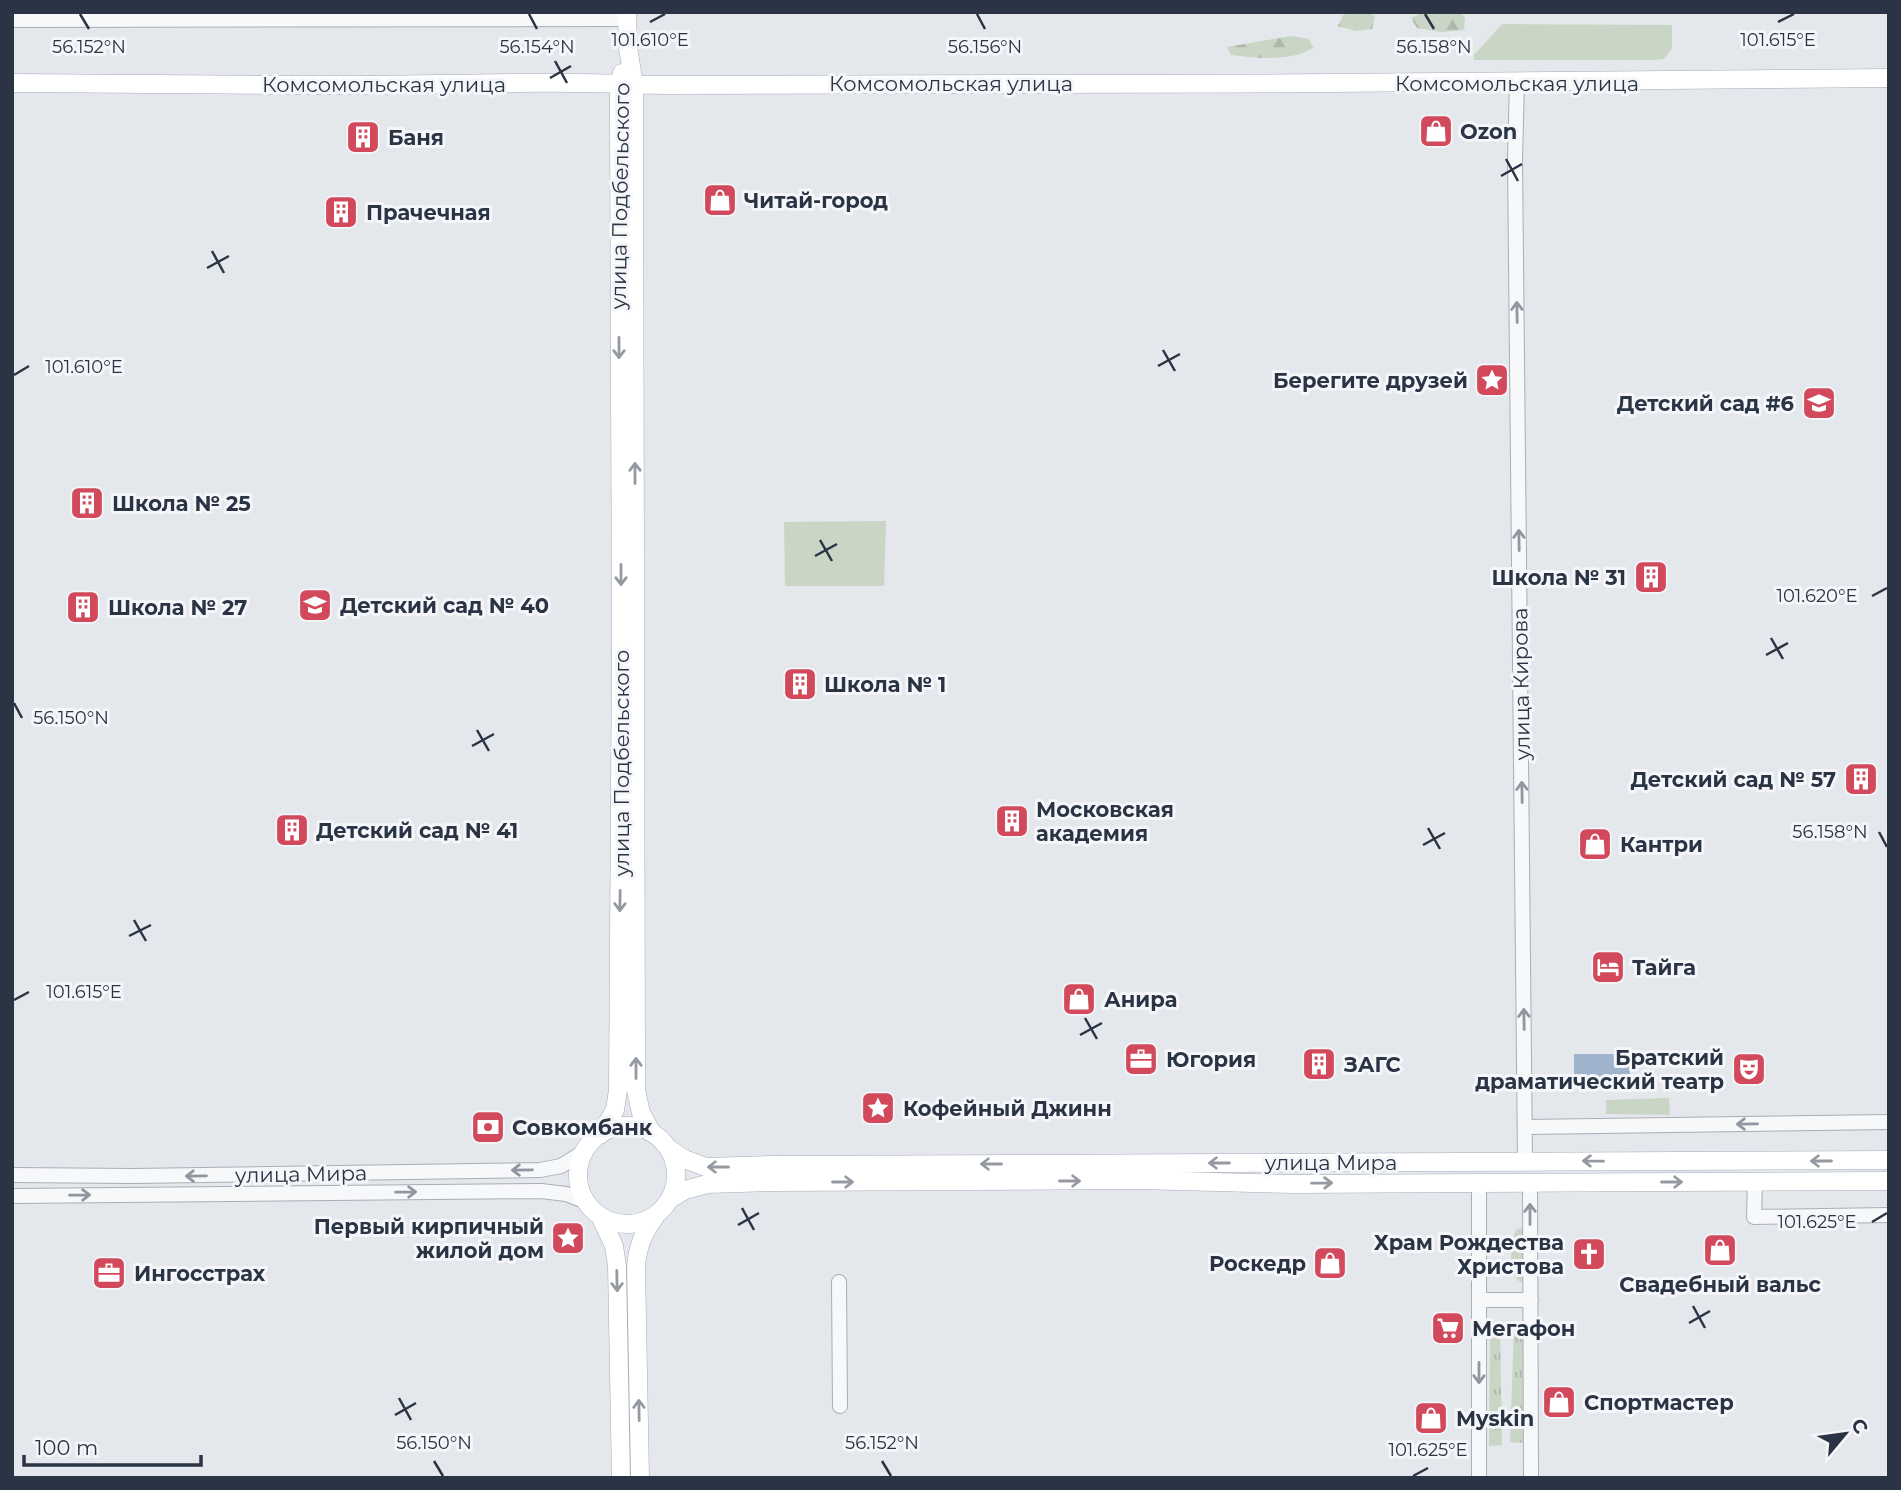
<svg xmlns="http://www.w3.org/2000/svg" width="1901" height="1490" font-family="Montserrat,sans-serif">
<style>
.grass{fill:#c9d6c5}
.forest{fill:url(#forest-firs)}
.park{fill:url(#park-tufts)}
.water{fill:#9fb4cc}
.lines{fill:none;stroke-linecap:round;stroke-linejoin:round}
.minor-casing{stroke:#a9aeb7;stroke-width:16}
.major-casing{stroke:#a3abb8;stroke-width:19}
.minor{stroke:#f7f8fa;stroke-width:14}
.major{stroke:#fff;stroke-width:18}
.oneway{stroke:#9196a0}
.oneway2{stroke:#959aa2}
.ticks{fill:none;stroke:#2b3445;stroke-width:2.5}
.labels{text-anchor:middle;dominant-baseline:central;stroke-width:6;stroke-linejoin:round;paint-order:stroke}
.street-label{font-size:21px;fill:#2b3445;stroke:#f4f6f9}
.poi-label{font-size:21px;font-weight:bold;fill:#2b3445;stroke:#f4f6f9;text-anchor:start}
.ticks-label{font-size:18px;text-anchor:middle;fill:#2b3445;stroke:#f4f6f9;stroke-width:6;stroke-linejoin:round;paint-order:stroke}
</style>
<defs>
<pattern id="forest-firs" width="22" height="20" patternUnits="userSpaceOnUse" patternTransform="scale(1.75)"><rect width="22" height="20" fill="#c9d6c5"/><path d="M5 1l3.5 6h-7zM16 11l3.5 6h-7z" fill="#adb8ab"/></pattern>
<pattern id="park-tufts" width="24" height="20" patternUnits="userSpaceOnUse" patternTransform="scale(1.75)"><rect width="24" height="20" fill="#c9d6c5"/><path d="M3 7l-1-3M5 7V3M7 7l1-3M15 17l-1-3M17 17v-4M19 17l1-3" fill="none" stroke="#adb8ab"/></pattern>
</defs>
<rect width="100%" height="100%" fill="#e4e7ec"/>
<path class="grass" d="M1502,24L1672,25V48L1664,59L1653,60H1474V55Z
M886,521L884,586H785L784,522Z
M1669,1098L1670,1115L1606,1114V1100Z
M1524,1227V1284C1519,1281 1513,1277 1512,1271C1510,1263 1512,1237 1516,1230Z"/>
<path class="forest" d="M1354,12H1366L1375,16L1372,29L1356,31L1338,26L1343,15Z
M1422,13H1461L1465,18L1464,30L1441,32L1417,28L1411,18Z
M1291,36L1309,39L1313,48C1290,62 1256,58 1231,55L1227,47Z"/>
<path class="park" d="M1527,1322L1528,1443L1510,1442L1514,1327Z
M1490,1325L1500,1329L1502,1445L1489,1446Z"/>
<path class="water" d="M1574,1054H1616V1059H1627V1064H1630V1074H1627V1076L1616,1077V1083H1574Z"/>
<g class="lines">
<g class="minor-casing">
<path id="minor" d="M12,20L627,19
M1517,80L1515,160L1525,1161
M1525,1127L1889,1122
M12,1175L133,1176L540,1170L561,1166L585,1151
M1479,1182V1478
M1530,1182L1531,1478
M1755,1182L1754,1217L1889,1215
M12,1196L541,1191L566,1194L587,1202
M839,1282L840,1406
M1479,1300H1531"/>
</g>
<g class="major-casing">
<path id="major" d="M627,12L628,48L634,84L636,1090L641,1113L652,1133
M12,83C107,83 201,85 295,85C389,86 484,82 578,83C610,83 641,85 672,85C1078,85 1483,83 1889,78
M578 1175a49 49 0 1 1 98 0a49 49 0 1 1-98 0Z
M600,1135L615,1110L618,1090L621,645L619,113V83L622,73
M668,1148L684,1159L706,1167L773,1165L1889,1160
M670,1199L685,1190L707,1184L775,1182L1139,1180L1294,1184L1889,1181
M600,1216L614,1246L617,1266L621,1478
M640,1478L636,1266C638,1246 643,1233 655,1217"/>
</g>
<use href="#minor" class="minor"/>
<use href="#major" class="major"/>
</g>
<defs><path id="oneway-shaft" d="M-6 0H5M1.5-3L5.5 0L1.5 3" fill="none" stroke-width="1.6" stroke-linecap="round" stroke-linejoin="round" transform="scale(1.75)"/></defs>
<g class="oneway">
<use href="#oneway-shaft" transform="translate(1517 312) rotate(-91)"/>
<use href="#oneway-shaft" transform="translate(1519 540) rotate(-91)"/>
<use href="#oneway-shaft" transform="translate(1522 792) rotate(-91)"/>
<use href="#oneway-shaft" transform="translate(1524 1019) rotate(-91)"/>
<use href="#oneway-shaft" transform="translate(1747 1124) rotate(179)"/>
<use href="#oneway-shaft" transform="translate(522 1170) rotate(179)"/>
<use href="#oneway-shaft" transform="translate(196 1176) rotate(179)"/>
<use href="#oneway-shaft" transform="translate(406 1192) rotate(-1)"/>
<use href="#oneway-shaft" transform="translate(80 1195) rotate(-1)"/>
<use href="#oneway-shaft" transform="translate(1530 1214) rotate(-90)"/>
<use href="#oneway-shaft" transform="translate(1479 1373) rotate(90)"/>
</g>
<g class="oneway2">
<use href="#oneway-shaft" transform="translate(619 348) rotate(90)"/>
<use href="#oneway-shaft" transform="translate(635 473) rotate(-90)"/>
<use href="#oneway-shaft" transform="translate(621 575) rotate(90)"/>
<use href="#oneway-shaft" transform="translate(620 901) rotate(91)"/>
<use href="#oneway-shaft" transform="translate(636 1068) rotate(-90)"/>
<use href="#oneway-shaft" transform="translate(1593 1161) rotate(-179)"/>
<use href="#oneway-shaft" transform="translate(1821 1161) rotate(180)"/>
<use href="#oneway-shaft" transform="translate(1219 1163) rotate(180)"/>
<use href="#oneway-shaft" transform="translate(991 1164) rotate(180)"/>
<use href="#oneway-shaft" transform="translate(718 1167) rotate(180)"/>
<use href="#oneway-shaft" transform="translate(1070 1181)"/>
<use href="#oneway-shaft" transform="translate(843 1182)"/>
<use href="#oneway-shaft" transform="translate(1672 1182)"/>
<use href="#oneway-shaft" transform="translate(1322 1183) rotate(-1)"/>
<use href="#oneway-shaft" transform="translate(617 1281) rotate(89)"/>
<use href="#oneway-shaft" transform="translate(639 1410) rotate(-91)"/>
</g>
<path class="ticks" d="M80,14L89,29M529,14L537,29M977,14L985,29M1425,14L1434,29M650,22L665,14M1778,22L1794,14M555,61L567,83M550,78L571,66M1506,159L1518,181M1501,176L1522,164M212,251L224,273M207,268L229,256M1163,350L1175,371M1158,366L1180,354M14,375L29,366M820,540L832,561M815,556L837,544M1872,596L1887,588M1771,638L1783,659M1766,655L1788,643M14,703L22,718M477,730L489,751M472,746L494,734M1428,828L1440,849M1879,832L1887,847M1423,845L1445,833M134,920L146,941M129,936L151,925M14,1000L29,992M1085,1018L1097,1039M1080,1035L1102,1023M742,1208L754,1230M1872,1222L1887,1213M738,1225L759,1213M1693,1306L1705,1328M1689,1323L1710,1311M399,1398L411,1420M395,1415L416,1403M434,1461L443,1476M882,1461L891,1476M1413,1476L1428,1468"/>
<defs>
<g id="shop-square" transform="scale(1.75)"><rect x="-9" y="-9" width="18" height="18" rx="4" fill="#d1495b" stroke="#f4f6f9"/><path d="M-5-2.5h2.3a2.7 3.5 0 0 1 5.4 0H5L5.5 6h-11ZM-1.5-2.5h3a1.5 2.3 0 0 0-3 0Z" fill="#fff"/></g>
<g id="building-square" transform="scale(1.75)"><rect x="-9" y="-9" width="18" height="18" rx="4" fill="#d1495b" stroke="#f4f6f9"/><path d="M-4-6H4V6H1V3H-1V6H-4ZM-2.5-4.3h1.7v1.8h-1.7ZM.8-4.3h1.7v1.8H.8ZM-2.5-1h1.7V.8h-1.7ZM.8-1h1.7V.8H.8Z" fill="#fff"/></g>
<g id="sight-square" transform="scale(1.75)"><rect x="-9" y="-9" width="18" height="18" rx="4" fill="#d1495b" stroke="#f4f6f9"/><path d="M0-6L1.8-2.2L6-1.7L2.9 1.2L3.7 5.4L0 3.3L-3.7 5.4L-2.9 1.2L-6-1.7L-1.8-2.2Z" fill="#fff"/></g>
<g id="school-square" transform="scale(1.75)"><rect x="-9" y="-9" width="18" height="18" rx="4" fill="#d1495b" stroke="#f4f6f9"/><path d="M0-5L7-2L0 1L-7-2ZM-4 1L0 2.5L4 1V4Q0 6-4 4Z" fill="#fff"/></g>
<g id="hotel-square" transform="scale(1.75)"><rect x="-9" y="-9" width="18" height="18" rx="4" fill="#d1495b" stroke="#f4f6f9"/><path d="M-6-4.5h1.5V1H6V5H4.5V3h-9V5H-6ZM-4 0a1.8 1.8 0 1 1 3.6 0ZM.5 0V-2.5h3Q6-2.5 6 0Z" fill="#fff"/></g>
<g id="office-square" transform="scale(1.75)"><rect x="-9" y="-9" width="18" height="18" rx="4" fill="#d1495b" stroke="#f4f6f9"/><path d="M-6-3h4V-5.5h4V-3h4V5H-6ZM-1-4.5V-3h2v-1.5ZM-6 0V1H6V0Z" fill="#fff"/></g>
<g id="theatre-square" transform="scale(1.75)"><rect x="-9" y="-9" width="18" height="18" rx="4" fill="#d1495b" stroke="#f4f6f9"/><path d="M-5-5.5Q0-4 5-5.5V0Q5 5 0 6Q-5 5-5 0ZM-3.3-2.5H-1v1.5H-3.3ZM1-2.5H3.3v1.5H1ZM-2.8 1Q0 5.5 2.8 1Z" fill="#fff"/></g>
<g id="bank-square" transform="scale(1.75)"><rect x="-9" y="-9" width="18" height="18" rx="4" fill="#d1495b" stroke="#f4f6f9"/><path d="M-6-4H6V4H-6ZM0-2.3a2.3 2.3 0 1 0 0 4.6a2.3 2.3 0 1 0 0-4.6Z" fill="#fff"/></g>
<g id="church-square" transform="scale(1.75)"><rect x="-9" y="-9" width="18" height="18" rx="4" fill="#d1495b" stroke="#f4f6f9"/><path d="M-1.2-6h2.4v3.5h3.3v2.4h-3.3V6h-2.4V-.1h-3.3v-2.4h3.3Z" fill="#fff"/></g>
<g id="supermarket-square" transform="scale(1.75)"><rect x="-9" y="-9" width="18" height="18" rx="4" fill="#d1495b" stroke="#f4f6f9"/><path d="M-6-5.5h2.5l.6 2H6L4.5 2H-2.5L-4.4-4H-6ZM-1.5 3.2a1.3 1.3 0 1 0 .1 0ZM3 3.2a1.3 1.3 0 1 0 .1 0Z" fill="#fff"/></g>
</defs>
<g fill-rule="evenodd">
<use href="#shop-square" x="1436" y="131"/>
<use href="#building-square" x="363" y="137"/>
<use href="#shop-square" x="720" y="200"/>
<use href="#building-square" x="341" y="212"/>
<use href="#sight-square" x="1492" y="380"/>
<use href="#school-square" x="1819" y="403"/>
<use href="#building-square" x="87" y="503"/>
<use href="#building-square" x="1651" y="577"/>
<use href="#school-square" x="315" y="605"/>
<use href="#building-square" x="83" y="607"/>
<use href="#building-square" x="800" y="684"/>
<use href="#building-square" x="1861" y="779"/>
<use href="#building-square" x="1012" y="821"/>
<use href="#building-square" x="292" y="830"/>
<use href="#shop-square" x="1595" y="844"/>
<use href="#hotel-square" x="1608" y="967"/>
<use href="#shop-square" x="1079" y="999"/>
<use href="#office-square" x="1141" y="1059"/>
<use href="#building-square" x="1319" y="1064"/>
<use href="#theatre-square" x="1749" y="1069"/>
<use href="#sight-square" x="878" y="1108"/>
<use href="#bank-square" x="488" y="1127"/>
<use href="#sight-square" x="568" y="1238"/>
<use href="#shop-square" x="1720" y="1250"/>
<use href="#church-square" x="1589" y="1254"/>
<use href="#shop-square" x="1330" y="1263"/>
<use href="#office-square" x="109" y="1273"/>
<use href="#supermarket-square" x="1448" y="1328"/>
<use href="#shop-square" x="1559" y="1402"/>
<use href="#shop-square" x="1431" y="1418"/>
</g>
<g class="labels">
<g class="street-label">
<text x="951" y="83">Комсомольская улица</text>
<text x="1517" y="83">Комсомольская улица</text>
<text x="384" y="84">Комсомольская улица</text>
<text transform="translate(620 196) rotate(-89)">улица Подбельского</text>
<text transform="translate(1521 684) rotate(-91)">улица Кирова</text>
<text transform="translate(621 763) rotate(-90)">улица Подбельского</text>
<text x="1331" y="1162">улица Мира</text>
<text transform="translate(301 1174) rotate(-1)">улица Мира</text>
</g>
<g class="poi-label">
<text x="1460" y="131">Ozon</text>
<text x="388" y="137">Баня</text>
<text x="744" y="200">Читай-город</text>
<text x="366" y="212">Прачечная</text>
<text x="1468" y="380" text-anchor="end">Берегите друзей</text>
<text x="1794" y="403" text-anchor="end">Детский сад #6</text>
<text x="112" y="503">Школа № 25</text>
<text x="1626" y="577" text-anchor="end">Школа № 31</text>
<text x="340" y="605">Детский сад № 40</text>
<text x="108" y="607">Школа № 27</text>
<text x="824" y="684">Школа № 1</text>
<text x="1836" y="779" text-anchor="end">Детский сад № 57</text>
<text x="1036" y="809">Московская<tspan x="1036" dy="24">академия</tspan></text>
<text x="316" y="830">Детский сад № 41</text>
<text x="1620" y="844">Кантри</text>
<text x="1632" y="967">Тайга</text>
<text x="1104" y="999">Анира</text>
<text x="1724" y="1057" text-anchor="end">Братский<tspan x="1724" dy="24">драматический театр</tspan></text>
<text x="1166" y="1059">Югория</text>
<text x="1344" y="1064">ЗАГС</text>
<text x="903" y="1108">Кофейный Джинн</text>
<text x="512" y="1127">Совкомбанк</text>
<text x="544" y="1226" text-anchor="end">Первый кирпичный<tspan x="544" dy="24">жилой дом</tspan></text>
<text x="1564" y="1242" text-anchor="end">Храм Рождества<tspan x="1564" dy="24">Христова</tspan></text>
<text x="1306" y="1263" text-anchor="end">Роскедр</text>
<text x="134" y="1273">Ингосстрах</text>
<text x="1720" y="1284" text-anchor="middle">Свадебный вальс</text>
<text x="1472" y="1328">Мегафон</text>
<text x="1584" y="1402">Спортмастер</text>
<text x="1456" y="1418">Myskin</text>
</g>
</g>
<g class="ticks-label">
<text x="650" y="46">101.610°E</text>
<text x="1778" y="46">101.615°E</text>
<text x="89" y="53">56.152°N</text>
<text x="537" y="53">56.154°N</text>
<text x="985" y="53">56.156°N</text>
<text x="1434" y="53">56.158°N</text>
<text x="84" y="373">101.610°E</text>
<text x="1817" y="602">101.620°E</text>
<text x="71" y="724">56.150°N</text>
<text x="1830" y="838">56.158°N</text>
<text x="84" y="998">101.615°E</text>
<text x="1817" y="1228">101.625°E</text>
<text x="434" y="1449">56.150°N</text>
<text x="882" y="1449">56.152°N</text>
<text x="1428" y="1456">101.625°E</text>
</g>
<rect width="1901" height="1490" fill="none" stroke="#2b3445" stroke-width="28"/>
<g transform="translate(1845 1434) rotate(61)" stroke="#f4f6f9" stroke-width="5" paint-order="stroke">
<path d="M0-5L12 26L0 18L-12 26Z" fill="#2b3445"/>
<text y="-10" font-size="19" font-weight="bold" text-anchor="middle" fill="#2b3445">С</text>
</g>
<path d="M24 1455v10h177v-10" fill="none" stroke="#2b3445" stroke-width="3.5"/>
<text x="35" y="1455" font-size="21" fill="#2b3445" stroke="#f4f6f9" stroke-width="5" paint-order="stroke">100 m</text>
</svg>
